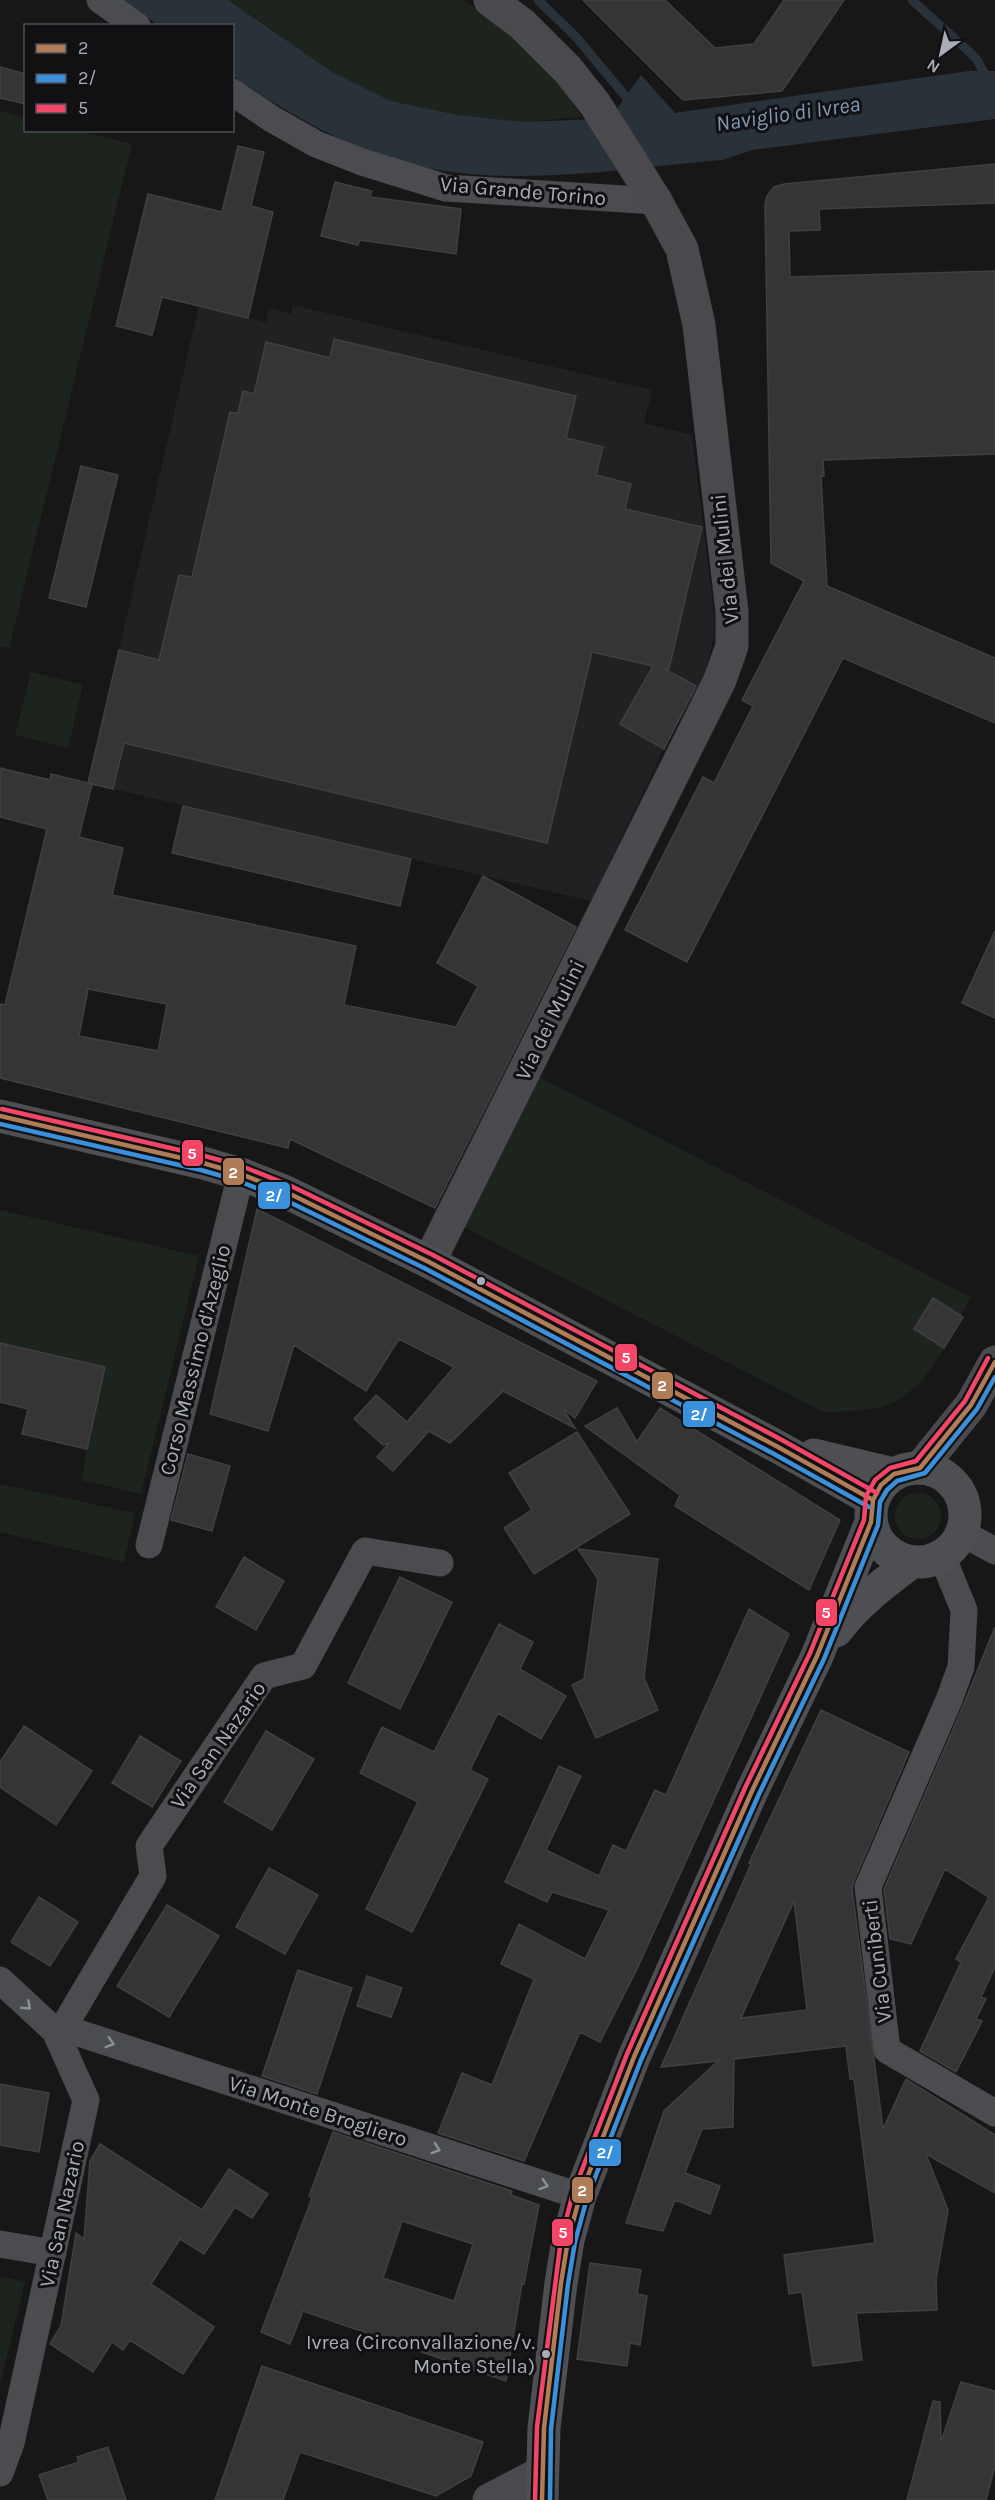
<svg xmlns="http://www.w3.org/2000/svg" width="995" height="2500" font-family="Karla,sans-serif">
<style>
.built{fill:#212123}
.green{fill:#1d241e}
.water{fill:#2a3239}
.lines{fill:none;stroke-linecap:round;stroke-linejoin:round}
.stream{stroke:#2a3239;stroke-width:9}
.building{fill:#353536;stroke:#3f4043;stroke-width:1.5;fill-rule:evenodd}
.street{stroke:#4b4c50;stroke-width:27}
.secondary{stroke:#4a4a4e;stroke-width:33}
.primary{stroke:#4d4f52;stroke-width:33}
.bus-1-casing{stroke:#111113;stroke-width:9}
.bus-2-casing{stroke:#111113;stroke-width:9}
.bus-3-casing{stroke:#111113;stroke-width:9}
.bus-1{stroke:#b07c57;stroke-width:4.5}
.bus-2{stroke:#3a90db;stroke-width:4.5}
.bus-3{stroke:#f34667;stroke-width:4.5}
.oneway{stroke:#8c9099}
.bus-dot{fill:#a8adb8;stroke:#111113;stroke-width:2}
.labels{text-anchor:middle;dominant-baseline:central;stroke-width:6;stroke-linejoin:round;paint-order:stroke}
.bus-label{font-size:20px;fill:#a8adb8;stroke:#111113;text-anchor:end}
.street-label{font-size:21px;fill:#a8adb8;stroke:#111113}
.water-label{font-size:22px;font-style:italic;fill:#7f9bb3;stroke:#111113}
.line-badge{stroke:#111113;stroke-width:2}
.badge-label{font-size:16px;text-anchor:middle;font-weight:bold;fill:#fff}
</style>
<rect width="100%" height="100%" fill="#171717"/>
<path class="built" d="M293,305L652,390L644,423L692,435L714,614V633L706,673L664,749L591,901L88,783L199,306L266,322L269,308L291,314Z"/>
<path class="green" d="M229,0H464L524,46L569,96L582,117L524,122L458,115L391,101L334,73Z
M0,111L25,118L26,130L78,131L132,144L9,648L0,646Z
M31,672L83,685L68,748L15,735Z
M539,1077L971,1297C950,1335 931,1387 888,1405C868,1412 844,1411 824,1412L462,1226Z
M0,1210L199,1256L141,1494L81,1480L105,1367L0,1343Z
M0,1484L135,1513L124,1562L0,1532Z
M895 1516a23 23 0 1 1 46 0a23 23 0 1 1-46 0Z
M0,2276L25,2282L0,2384Z"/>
<path class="water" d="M122,0H228L334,73L391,101L458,115L524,122L623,118L617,109L641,75L675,113L969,71H995V119L752,150L722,160C603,170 475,196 360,148C315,129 273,103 233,76L232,26L158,25Z"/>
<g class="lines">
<path class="stream" d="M538,0L576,37L626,97
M912,0L976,58L989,82"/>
</g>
<path class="building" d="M583,0H665L715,48L754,44L784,0H844L782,91L683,100Z
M0,67L26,74V104L0,98Z
M238,146L264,152L251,206L273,212L248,318L162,297L152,335L116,326L148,194L222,212Z
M995,164V203L819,209L820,230L789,231L790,277L995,271V454L823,460L824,476H821L827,586L995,658V723L843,658L687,962L625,930L703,777L714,783L753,706L742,700L804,581L771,563L765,204L767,196L774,187L784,184Z
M335,182L372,191L370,197L461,209L456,254L360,240L358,245L321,236Z
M334,339L576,396L566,438L603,447L596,475L631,484L625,509L702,527L669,669L663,668L696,686L664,749L620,724L653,666L592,652L547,843L124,743L113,789L88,783L119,650L159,660L179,575L192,577L230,412L238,413L243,391L254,394L266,342L330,358Z
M81,466L118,475L86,607L49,598Z
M0,768L50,780L51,774L92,784L79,837L123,848L112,895L356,946L344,1005L456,1027L478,986L437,963L483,876L576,927L435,1208L290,1139L288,1148L0,1078V1004L5,1005L47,829L0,817ZM88,989L167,1004L158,1051L79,1036Z
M183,806L411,859L400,906L172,853Z
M995,931V1018L962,1003Z
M257,1209L597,1381L575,1418L563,1409L575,1428L503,1391L450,1443L429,1431L393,1471L377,1457L389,1443L383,1445L354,1419L376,1395L407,1422L454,1367L399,1339L366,1391L294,1345L268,1431L210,1414Z
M933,1298L963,1317L944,1348L914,1329Z
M0,1343L105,1367L87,1449L22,1434L28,1409L0,1402Z
M617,1408L637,1442L660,1408L840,1520L809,1590L675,1506L680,1495L585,1426Z
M577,1432L630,1514L534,1574L504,1528L532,1510L509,1473Z
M188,1454L230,1466L212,1531L171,1520Z
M578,1549L658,1559L644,1678L658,1710L596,1738L572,1685L584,1679L598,1579Z
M244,1557L284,1581L256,1630L216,1607Z
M400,1577L452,1602L400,1709L348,1683Z
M749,1609L789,1634L637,1969L600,2042L580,2032L524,2161L438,2133L462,2073L492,2085L534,1979L501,1964L519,1924L585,1959L609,1910L552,1892L547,1902L505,1882L559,1766L581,1776L546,1850L599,1876L613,1845L626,1851L655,1790L666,1795Z
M499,1624L533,1642L520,1669L566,1696L541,1739L498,1713L470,1770L488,1779L412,1932L366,1909L418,1802L360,1773L382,1727L434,1752Z
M995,1627V1967L981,1997L986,1999L976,2019L982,2021L956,2072L920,2051L961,1962L956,1959L989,1897L945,1869L911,1944L890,1939L884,1889L963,1706Z
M821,1710L909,1752L854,1881L852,1888L883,2129L906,2079L995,2135V2193L926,2154L948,2210L936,2279L937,2310L856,2313L862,2360L813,2366L802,2292L789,2294L784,2255L875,2243L854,2079H850L846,2046L734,2059L733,2127L702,2129L685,2173L720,2186L710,2214L675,2200L663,2231L626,2223L664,2111L718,2061L661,2067L751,1864L749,1863ZM794,1901L807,2010L741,2018Z
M24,1726L92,1771L56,1825L0,1787V1762Z
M266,1731L314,1759L272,1830L224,1802Z
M140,1736L181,1761L152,1807L112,1783Z
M269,1868L318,1895L285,1954L236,1927Z
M39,1897L78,1922L50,1966L11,1942Z
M167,1905L219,1936L169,2017L117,1986Z
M298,1970L352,1988L317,2094L262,2076Z
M367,1976L402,1988L391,2017L357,2006Z
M0,2084L49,2093L39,2152L0,2145Z
M333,2132L512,2191L511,2195L539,2205L524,2284L522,2283L506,2381L303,2311L290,2344L261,2332L312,2198L309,2196ZM402,2221L473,2244L454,2301L383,2278Z
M100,2144L202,2210L229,2169L268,2194L252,2218L235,2207L204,2254L180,2239L151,2284L214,2327L183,2374L130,2340L123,2350L112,2342L93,2372L50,2344L61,2326L76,2233L84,2239L90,2161Z
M590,2263L641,2270L637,2294L647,2296L640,2345L630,2343L627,2366L577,2359Z
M262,2366L483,2442L471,2476L436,2496L300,2452L283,2500H215Z
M961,2382L995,2391V2466L986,2500H907L933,2401L940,2402L941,2442Z
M108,2447L126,2500H48L39,2475L79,2462L77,2457Z"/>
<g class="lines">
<path class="street" d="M100,0L137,26
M232,92L272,119L316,144L362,162L446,188L656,201
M962,1533L995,1551
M149,1545L241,1174
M942,1556L964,1610L961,1667L949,1700L868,1887L887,2050L995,2113
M0,1980L55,2031L86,2100L11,2443L0,2473
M63,2028L153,1876L149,1846L264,1676L303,1666L365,1551L440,1563
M55,2031L63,2028L580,2196
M0,2244L53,2253"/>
<path class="secondary" d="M429,1262L720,680L732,646V612L699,325L682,249L656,201L595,104L568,70L522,24L490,0
M920,1468L971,1405L995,1362
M489,2500L541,2473"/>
<path class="primary" d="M0,1116L203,1163L241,1174L286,1192L429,1262L778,1447L873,1500
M814,1455L894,1474
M871 1515a47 47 0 1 1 94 0a47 47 0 1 1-94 0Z
M836,1631C858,1602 884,1583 912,1562
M542,2500L544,2428L561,2283L568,2240L580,2196L634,2057L752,1791L817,1656L871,1522"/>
<g class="bus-1-casing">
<path id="bus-1" d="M0,1116L203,1163L241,1174L286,1192L429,1262L778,1447L873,1500
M542,2500L544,2428L561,2283L568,2240L580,2196L634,2057L752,1791L817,1656L871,1522L873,1500L881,1485L894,1474L920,1468L971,1405L995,1362"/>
</g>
<g class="bus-2-casing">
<path id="bus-2" d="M0,1124L201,1170L239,1181L283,1199L426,1269L774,1454L869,1507
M550,2500L551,2429L568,2284L575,2242L587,2198L641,2060L759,1794L824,1659L878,1525L880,1502L887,1490L897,1481L925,1473L977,1409L995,1377"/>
</g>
<g class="bus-3-casing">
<path id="bus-3" d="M2,1109L205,1156L244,1167L289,1185L433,1255L782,1440L877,1493
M535,2500L537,2427L561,2239L573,2193L627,2054L745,1788L810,1653L864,1520L866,1496L875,1480L890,1468L916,1461L965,1401L988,1358"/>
</g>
<use href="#bus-1" class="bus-1"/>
<use href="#bus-2" class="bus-2"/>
<use href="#bus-3" class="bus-3"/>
</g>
<defs><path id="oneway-chevron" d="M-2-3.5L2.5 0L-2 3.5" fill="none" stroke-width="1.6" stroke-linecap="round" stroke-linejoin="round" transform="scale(1.5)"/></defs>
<g class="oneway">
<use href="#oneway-chevron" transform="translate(27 2006) rotate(43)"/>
<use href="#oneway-chevron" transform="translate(110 2043) rotate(18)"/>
<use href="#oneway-chevron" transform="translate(436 2149) rotate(18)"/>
<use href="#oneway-chevron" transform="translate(544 2185) rotate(18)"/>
</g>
<g class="bus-dot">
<circle cx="481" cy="1281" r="5"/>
<circle cx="546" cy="2354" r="5"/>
</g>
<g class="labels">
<g class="bus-label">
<text x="535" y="2342">Ivrea (Circonvallazione/v.<tspan x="535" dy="24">Monte Stella)</tspan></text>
</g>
<g class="street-label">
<text transform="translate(523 191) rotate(5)">Via Grande Torino</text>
<text transform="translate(725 559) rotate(-96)">Via dei Mulini</text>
<text transform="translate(550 1020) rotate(-64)">Via dei Mulini</text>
<text transform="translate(195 1360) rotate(-76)">Corso Massimo d'Azeglio</text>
<text transform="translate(218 1745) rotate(-55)">Via San Nazario</text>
<text transform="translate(877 1961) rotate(-97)">Via Cuniberti</text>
<text transform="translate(318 2111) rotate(18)">Via Monte Brogliero</text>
<text transform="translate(62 2214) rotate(-78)">Via San Nazario</text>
</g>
<g class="water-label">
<text transform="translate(788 114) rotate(-8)">Naviglio di Ivrea</text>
</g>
</g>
<g class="line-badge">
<rect x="181" y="1139" width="23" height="28" rx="6" fill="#f34667"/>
<rect x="222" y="1157" width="23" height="29" rx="6" fill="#b07c57"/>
<rect x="257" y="1181" width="34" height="29" rx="6" fill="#3a90db"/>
<rect x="614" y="1343" width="24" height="29" rx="6" fill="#f34667"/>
<rect x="651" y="1371" width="23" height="29" rx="6" fill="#b07c57"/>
<rect x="682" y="1400" width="34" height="28" rx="6" fill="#3a90db"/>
<rect x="815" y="1598" width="23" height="29" rx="6" fill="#f34667"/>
<rect x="588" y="2138" width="34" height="29" rx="6" fill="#3a90db"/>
<rect x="571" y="2176" width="23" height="28" rx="6" fill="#b07c57"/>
<rect x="551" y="2218" width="23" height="29" rx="6" fill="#f34667"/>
</g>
<g class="badge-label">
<text x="192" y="1159">5</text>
<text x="233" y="1178">2</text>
<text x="274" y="1201">2/</text>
<text x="626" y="1363">5</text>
<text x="662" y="1391">2</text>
<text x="699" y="1420">2/</text>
<text x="826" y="1618">5</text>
<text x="605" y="2158">2/</text>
<text x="582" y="2196">2</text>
<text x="563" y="2238">5</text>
</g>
<rect x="24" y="24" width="210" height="108" fill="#111113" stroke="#4d4f55" stroke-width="1.5"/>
<rect x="36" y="44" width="30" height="9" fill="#b07c57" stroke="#4d4f55" stroke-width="1.5"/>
<text x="78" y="54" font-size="18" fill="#a8adb8">2</text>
<rect x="36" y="74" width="30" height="9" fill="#3a90db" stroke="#4d4f55" stroke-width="1.5"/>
<text x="78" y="84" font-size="18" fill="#a8adb8">2/</text>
<rect x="36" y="104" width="30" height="9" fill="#f34667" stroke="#4d4f55" stroke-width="1.5"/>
<text x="78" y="114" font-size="18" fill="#a8adb8">5</text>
<g transform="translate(941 54) rotate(213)" stroke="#111113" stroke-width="4.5" paint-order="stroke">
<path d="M0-4.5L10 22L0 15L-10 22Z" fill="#a8adb8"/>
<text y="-9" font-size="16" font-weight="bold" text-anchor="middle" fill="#a8adb8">N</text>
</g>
</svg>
